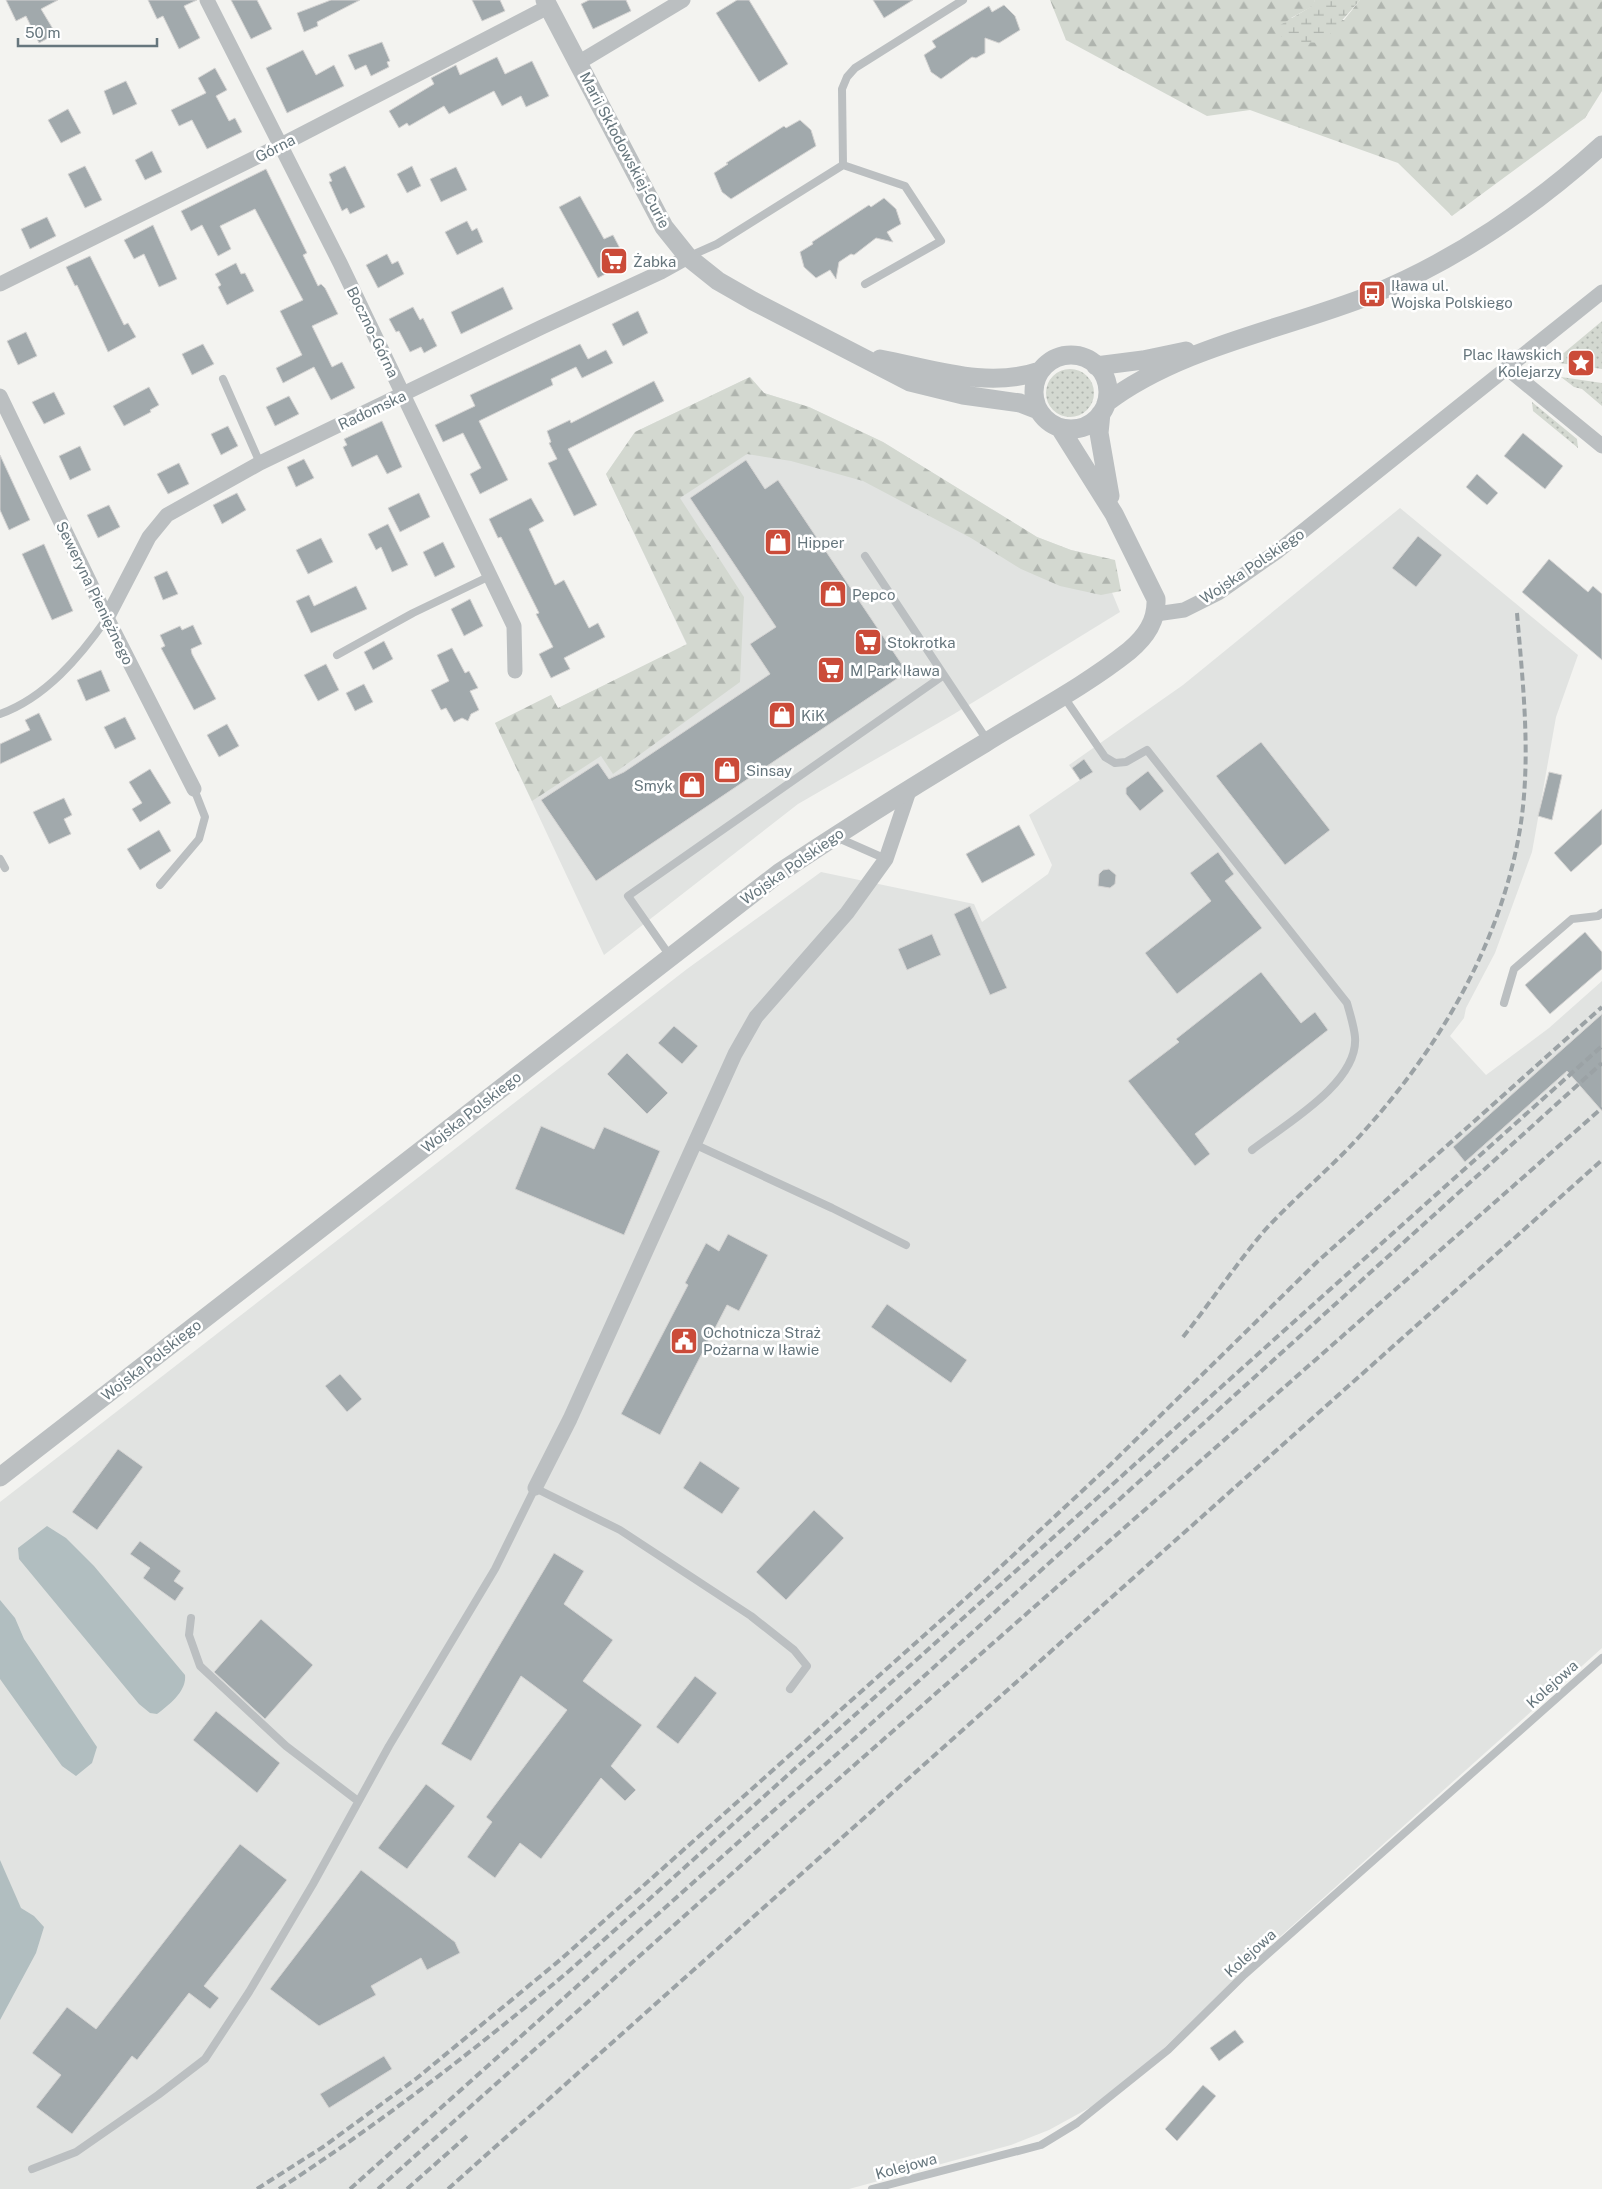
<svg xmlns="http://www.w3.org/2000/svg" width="1602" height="2189" font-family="'Public Sans',sans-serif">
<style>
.built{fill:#e1e3e1}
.grass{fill:url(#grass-dots)}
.forest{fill:url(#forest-firs)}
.wetland{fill:url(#wetland-marsh)}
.water{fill:#b1bec0}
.building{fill:#a1a9ac;stroke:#d5d4d3}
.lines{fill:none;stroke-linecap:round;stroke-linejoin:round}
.service{stroke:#bbbfc1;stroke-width:8}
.minor{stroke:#bbbfc1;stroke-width:15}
.tertiary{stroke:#bbbfc1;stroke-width:19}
.rail{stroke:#9ba2a5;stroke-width:4;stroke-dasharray:8 4;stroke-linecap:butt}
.labels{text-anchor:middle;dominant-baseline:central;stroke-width:5;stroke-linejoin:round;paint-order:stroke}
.street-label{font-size:15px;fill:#66767d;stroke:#fff}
.poi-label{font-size:15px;fill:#66767d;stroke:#fff;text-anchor:start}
</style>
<defs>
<pattern id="grass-dots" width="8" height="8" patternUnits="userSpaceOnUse" patternTransform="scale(1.25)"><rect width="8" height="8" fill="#d3d8d0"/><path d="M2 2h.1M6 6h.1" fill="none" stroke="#afb4ae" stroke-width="1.8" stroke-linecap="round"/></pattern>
<pattern id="forest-firs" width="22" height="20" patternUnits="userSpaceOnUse" patternTransform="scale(1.25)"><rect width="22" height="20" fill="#d3d8d0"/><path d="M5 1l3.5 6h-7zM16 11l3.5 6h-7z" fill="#afb4ae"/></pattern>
<pattern id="wetland-marsh" width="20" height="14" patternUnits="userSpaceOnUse" patternTransform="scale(1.25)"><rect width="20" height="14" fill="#d3d8d0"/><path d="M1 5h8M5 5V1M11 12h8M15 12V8" fill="none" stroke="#afb4ae"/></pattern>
</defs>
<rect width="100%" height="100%" fill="#f3f3f0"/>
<path class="built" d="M750,377L764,393L809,407L883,442L1037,537L1071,550L1097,556L1120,612L954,714L798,804L604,955L495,723L551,695L558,708L687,645L606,474L635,432Z
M1400,508L1578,655L1556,717L1532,852L1495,953L1466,1008L1464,1018L1450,1036L1486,1075L1549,1028L1602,981V1648L1263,1952L1156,2056L1091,2107L1049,2130L1011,2145L849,2189H0V1502L687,969L821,872L974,904L982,922L1048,874L1052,865L1029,815L1080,780L1069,765L1183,685Z"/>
<path class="grass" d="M1602,321V369L1559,363V357Z
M1046 393a24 24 0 1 1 48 0a24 24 0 1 1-48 0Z
M1561,377L1602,383V406L1582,389L1574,387Z
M1532,402L1577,439L1578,448L1533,411Z"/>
<path class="forest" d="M1050,0H1315L1313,6L1291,18L1344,20L1360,0H1602V91L1585,118L1452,216L1398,163L1250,110L1207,116L1066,40Z
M750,377L764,393L809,407L883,442L1037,537L1071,550L1115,560L1121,591L1101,595L1060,586L1021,569L971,538L863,481L791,461L747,454L680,498L744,597L740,682L613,774L601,756L532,801L495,723L551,695L558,708L687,644L606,474L635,432Z"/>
<path class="wetland" d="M1315,0H1360L1322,43L1284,41L1277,27L1312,6Z"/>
<path class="water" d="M47,1526L66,1538L94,1566L185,1675C187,1691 169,1705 157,1714L150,1713L139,1704L19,1559L18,1548Z
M0,1600L15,1618L24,1639L97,1747L92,1763L76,1776L62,1766L0,1679Z
M0,1860L21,1908L34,1916L44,1927L36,1953L0,2020Z"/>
<path class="building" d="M6,0H58L41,9L56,34L39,43L26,16L16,21Z
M148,0H197L184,6L200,38L179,49L163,16L157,19Z
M231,0H257L272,29L251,39Z
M331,0H360L317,22L318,26L304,32L297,13Z
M472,0H500L505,11L482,21Z
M589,0H626L631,11L593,29L581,4Z
M737,0H749L788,64L759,82L716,13Z
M873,0H913L884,18Z
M1004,5L1015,16L1020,30L999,43L985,38V53L976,58L972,57L941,79L931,72L924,55L936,47L932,41L989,6L992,12Z
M382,42L390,61L387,62L389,67L371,76L366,65L355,70L348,55Z
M303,50L316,75L334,65L344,86L287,113L266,68Z
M497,57L505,74L532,61L549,96L526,107L521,96L502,106L494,91L449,114L444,106L409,126L407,123L399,128L389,111L434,84L431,78L456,65L460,75Z
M215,68L227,90L216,96L229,121L235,118L242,132L207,149L192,120L179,126L171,110L206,93L198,78Z
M126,81L137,104L113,115L104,91Z
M68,109L81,133L61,143L48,120Z
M800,120L811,130L816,146L731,199L722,192L714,173L728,164L726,163L784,126L786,128Z
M152,151L162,172L145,180L135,160Z
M85,166L102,200L85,208L68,174Z
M345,166L365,207L350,214L347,208L342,211L329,182L332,181L329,174Z
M412,166L421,186L407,193L397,174Z
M456,167L467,190L441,202L430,179Z
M266,169L307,253L303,255L318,286L321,284L325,288L338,314L312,326L332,367L342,362L355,388L331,400L314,367L283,383L276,368L302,355L280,311L303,300L255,209L220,226L231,249L218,256L202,225L191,231L181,211Z
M580,196L604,239L613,235L624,256L622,265L598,278L559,207Z
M884,198L896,209L901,224L887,232L893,242L876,238L854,255L851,254L839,262L836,279L830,270L816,278L804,267L800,252L813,244L812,242L869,205L871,207Z
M47,217L56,236L30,249L21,229Z
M467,221L472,231L477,228L483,242L457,255L445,232Z
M153,225L177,279L159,287L144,254L134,259L124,240Z
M387,254L392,264L398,261L404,274L378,288L366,265Z
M90,256L124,325L128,323L136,337L108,352L77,285L75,286L66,267Z
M236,263L241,274L245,273L254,291L227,305L218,287L221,285L215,274Z
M503,287L513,309L461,334L451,312Z
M413,307L420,320L423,318L437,346L424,353L421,347L410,352L399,331L396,332L389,319Z
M638,311L648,333L623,346L612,324Z
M26,332L37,356L18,365L7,341Z
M203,344L214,364L192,375L182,354Z
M580,344L588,359L606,350L613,363L582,378L576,367L551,379L553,385L479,421L508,480L480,494L470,474L481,468L463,433L443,442L435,425L475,406L470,395Z
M654,381L664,401L568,449L597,505L574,516L548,463L557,459L549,443L551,442L547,431L570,420L571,423Z
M149,387L159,405L150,410L151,412L124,426L113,406Z
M54,392L65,414L44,424L32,402Z
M289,396L299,414L275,426L266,407Z
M382,421L402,467L387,474L377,455L352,467L343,447L347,445L344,439Z
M228,426L238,446L221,455L211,434Z
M1523,433L1563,466L1545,489L1504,456Z
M80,446L91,470L70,480L59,456Z
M0,455L30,520L9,530L0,510Z
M304,459L314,478L296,487L287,467Z
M746,460L765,489L778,480L907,672L596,881L541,800L598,763L609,779L624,772L770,674L750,644L776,627L690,498Z
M179,463L189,484L168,494L157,474Z
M1477,474L1498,493L1487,505L1466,487Z
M237,493L246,510L222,524L213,505Z
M419,493L430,517L400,532L388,508Z
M531,498L544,521L529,529L555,585L564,580L589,628L598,623L605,637L564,658L570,669L551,678L539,654L553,647L536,614L539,613L501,537L498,538L489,519Z
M109,505L120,527L98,538L87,515Z
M388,524L408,565L392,572L381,547L376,550L368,534Z
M1418,536L1442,555L1416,587L1392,568Z
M321,538L333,562L308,574L296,550Z
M443,542L455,567L435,577L423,552Z
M44,544L73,611L52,620L22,554Z
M1549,559L1588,592L1593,586L1602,594V660L1522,592Z
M167,571L178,594L163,600L154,577Z
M356,586L367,609L311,633L296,601L309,595L314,606Z
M470,599L483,626L464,636L451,609Z
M193,625L202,644L191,649L192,654L216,699L194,710L161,648L165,646L160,635L180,626L182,630Z
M384,641L393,659L373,670L364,652Z
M452,648L465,673L469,671L478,688L470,691L479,710L471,714L468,721L462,718L454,722L446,708L441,710L431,690L449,681L437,655Z
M326,664L339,690L318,701L304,675Z
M101,670L110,691L86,701L77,680Z
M364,684L373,702L355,711L346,693Z
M39,713L52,740L0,764V744L30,730L25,720Z
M125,717L136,739L115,749L104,727Z
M227,724L239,746L219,757L207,735Z
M1261,742L1330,830L1285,865L1216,776Z
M1084,759L1093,772L1080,780L1072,768Z
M150,769L171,803L140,822L132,809L142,803L129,782Z
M1148,771L1164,791L1140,811L1126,794V788Z
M1549,772L1562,775L1552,820L1538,816Z
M64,798L72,815L64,819L71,834L49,844L33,812Z
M1602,809V844L1571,872L1554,853Z
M1019,825L1035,855L982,883L966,854Z
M159,830L171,851L140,870L127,849Z
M1218,852L1234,874L1225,881L1262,928L1177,994L1145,953L1211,901L1190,873Z
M1109,869L1116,875L1115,884L1110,888L1098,886L1099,874L1103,870Z
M970,906L1007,988L990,995L954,914Z
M1585,932L1602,952V969L1550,1014L1525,985Z
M932,934L941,955L907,970L898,949Z
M1261,972L1301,1023L1315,1012L1328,1030L1195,1134L1210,1154L1195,1166L1128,1081L1179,1042L1176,1039Z
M1602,1014V1111L1567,1071L1465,1162L1453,1147Z
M674,1026L698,1046L682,1064L658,1043Z
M627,1053L668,1093L647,1114L607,1074Z
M541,1126L594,1149L604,1127L660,1151L624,1235L515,1189Z
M728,1234L768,1255L739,1311L727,1305L660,1435L621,1414L688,1285L685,1283L706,1243L719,1251Z
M887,1304L967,1360L951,1383L871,1327Z
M340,1374L362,1399L347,1412L325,1386Z
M118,1449L143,1467L97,1530L72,1512Z
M700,1461L740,1488L722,1514L683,1488Z
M814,1510L844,1538L786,1600L756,1572Z
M140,1541L181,1571L174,1581L184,1588L175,1601L143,1578L150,1568L130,1554Z
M554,1553L584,1571L564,1604L613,1640L583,1681L642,1725L611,1766L636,1790L625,1801L601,1778L541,1859L520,1843L495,1878L467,1857L492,1822L486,1817L567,1710L521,1676L471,1761L441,1744Z
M261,1619L313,1665L265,1719L214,1672Z
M695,1676L717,1693L678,1744L656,1727Z
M216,1711L280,1763L257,1793L193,1740Z
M426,1784L455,1806L407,1869L378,1848Z
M240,1844L287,1880L204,1986L219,1998L210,2009L189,1993L137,2060L132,2056L72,2134L36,2107L61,2075L32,2053L67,2007L96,2029Z
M361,1870L455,1942L460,1953L427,1970L421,1958L371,1986L376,1995L319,2026L270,1989Z
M1235,2030L1244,2042L1219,2061L1210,2048Z
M384,2056L392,2069L329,2108L320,2094Z
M1203,2085L1216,2096L1177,2141L1165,2129Z"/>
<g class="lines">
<path class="service" d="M843,165L842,89L847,77L855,68L963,0
M690,256L717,244L843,165L905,186L941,241L865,284
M223,379L260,463
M865,556L987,740
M337,655L413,613L490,576
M1064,697L1105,757L1115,763L1126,762L1147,750L1347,1003C1350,1014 1354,1026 1355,1037C1359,1083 1284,1125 1252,1150
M0,714C45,698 80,657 107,618
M836,837L886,859
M0,859L5,868
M160,885L199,839L205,817L194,789
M670,956L628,896L944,675
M1504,1003L1514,969L1572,919L1598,916L1602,913
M694,1144L832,1208L906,1245
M191,1618L189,1635L200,1666L286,1746L358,1801
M32,2169L76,2152L158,2095L205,2059L249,1992L313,1884L389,1746L495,1569L535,1488L620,1530L751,1616L794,1650L807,1666L790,1689
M872,2189L1041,2145L1077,2123L1168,2050L1244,1975L1602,1658"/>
<path class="minor" d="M207,0L340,263L514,626L515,671
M578,63L683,0
M0,284L281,145L548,7
M1508,369L1602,446
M0,396L107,618L194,789
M1156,614L1184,610L1218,593L1278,551L1602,292
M107,618L149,537L167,515L260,463L542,327L661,272L688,257
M535,1488L570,1419L735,1054L756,1017L847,913L886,859L910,788"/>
<path class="tertiary" d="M545,0L664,227L688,257L718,281L753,301L910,382L963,395L1020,403L1038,410
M1034 392a37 37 0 1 1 74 0a37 37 0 1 1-74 0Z
M880,359C933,369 987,389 1040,371
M1096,366L1143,360L1186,351
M1106,403C1179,347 1286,329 1371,295C1455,261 1535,206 1602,145
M1101,413L1099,433L1110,496
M0,1477L779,873C847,828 915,785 985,743C1033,713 1085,686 1129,651C1146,637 1157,621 1156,599L1114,514L1060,428"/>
<path class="rail" d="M1183,1337C1211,1302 1236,1264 1265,1230C1297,1195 1335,1165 1366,1129C1440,1046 1499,945 1519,835C1532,762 1523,686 1517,613
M257,2189L323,2147L417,2078L560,1960L993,1574L1109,1466L1317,1262L1602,1007
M279,2189C381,2123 476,2049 569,1971L1602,1046
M350,2189L902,1696L1602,1063
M378,2189L810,1804L1602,1108
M407,2189L467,2136
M448,2189L1602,1160"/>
</g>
<defs>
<g id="supermarket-square" transform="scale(1.4375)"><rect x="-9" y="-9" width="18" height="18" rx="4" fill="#cb4b39" stroke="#fff"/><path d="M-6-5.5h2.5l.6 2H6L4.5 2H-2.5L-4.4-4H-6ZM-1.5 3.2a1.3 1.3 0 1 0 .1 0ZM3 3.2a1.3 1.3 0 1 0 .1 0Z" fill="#fff"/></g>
<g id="bus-square" transform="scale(1.4375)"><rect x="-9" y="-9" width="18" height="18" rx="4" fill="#cb4b39" stroke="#fff"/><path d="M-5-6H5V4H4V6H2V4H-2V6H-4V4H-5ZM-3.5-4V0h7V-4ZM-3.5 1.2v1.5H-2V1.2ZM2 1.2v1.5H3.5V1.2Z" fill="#fff"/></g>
<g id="sight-square" transform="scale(1.4375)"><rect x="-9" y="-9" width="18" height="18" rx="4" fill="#cb4b39" stroke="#fff"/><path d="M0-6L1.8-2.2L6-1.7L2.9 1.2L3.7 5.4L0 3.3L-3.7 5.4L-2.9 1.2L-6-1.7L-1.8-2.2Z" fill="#fff"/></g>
<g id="shop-square" transform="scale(1.4375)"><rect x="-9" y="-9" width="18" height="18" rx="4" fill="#cb4b39" stroke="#fff"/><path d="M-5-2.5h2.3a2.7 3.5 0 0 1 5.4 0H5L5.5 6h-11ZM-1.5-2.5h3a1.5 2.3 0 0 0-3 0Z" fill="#fff"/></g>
<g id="civic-square" transform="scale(1.4375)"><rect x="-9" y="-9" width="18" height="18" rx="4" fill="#cb4b39" stroke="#fff"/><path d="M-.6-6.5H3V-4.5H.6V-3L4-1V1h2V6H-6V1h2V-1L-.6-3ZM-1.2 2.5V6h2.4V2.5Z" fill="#fff"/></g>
</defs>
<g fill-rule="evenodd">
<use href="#supermarket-square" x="614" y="261"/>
<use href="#bus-square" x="1372" y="294"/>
<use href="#sight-square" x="1581" y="363"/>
<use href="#shop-square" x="778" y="542"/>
<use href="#shop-square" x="833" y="594"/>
<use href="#supermarket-square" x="868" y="642"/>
<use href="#supermarket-square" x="831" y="670"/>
<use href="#shop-square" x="782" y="715"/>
<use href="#shop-square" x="727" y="770"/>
<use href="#shop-square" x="692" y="785"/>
<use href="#civic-square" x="684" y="1341"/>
</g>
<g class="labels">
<g class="street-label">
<text transform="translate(275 148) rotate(-27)">Górna</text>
<text transform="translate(625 150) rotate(62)">Marii Skłodowskiej-Curie</text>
<text transform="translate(373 332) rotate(64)">Boczno-Górna</text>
<text transform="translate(372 410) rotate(-25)">Radomska</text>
<text transform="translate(1252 566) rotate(-34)">Wojska Polskiego</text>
<text transform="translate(95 593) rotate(64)">Seweryna Pieniężnego</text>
<text transform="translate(792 866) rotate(-35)">Wojska Polskiego</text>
<text transform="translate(471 1112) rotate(-38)">Wojska Polskiego</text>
<text transform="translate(151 1360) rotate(-38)">Wojska Polskiego</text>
<text transform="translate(1552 1684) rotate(-42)">Kolejowa</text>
<text transform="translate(1250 1953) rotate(-42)">Kolejowa</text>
<text transform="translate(906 2166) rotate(-15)">Kolejowa</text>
</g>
<g class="poi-label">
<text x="633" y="261">Żabka</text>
<text x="1391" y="285">Iława ul.<tspan x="1391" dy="17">Wojska Polskiego</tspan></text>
<text x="1562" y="354" text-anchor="end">Plac Iławskich<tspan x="1562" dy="17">Kolejarzy</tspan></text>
<text x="797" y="542">Hipper</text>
<text x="852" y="594">Pepco</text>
<text x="887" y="642">Stokrotka</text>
<text x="850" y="670">M Park Iława</text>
<text x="801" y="715">KiK</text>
<text x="746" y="770">Sinsay</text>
<text x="673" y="785" text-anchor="end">Smyk</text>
<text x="703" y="1332">Ochotnicza Straż<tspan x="703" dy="17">Pożarna w Iławie</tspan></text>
</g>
</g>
<path d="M18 38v8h139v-8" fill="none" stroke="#66767d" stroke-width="2.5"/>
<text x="25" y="38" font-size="15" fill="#66767d" stroke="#ffffff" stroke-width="4" paint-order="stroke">50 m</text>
</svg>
